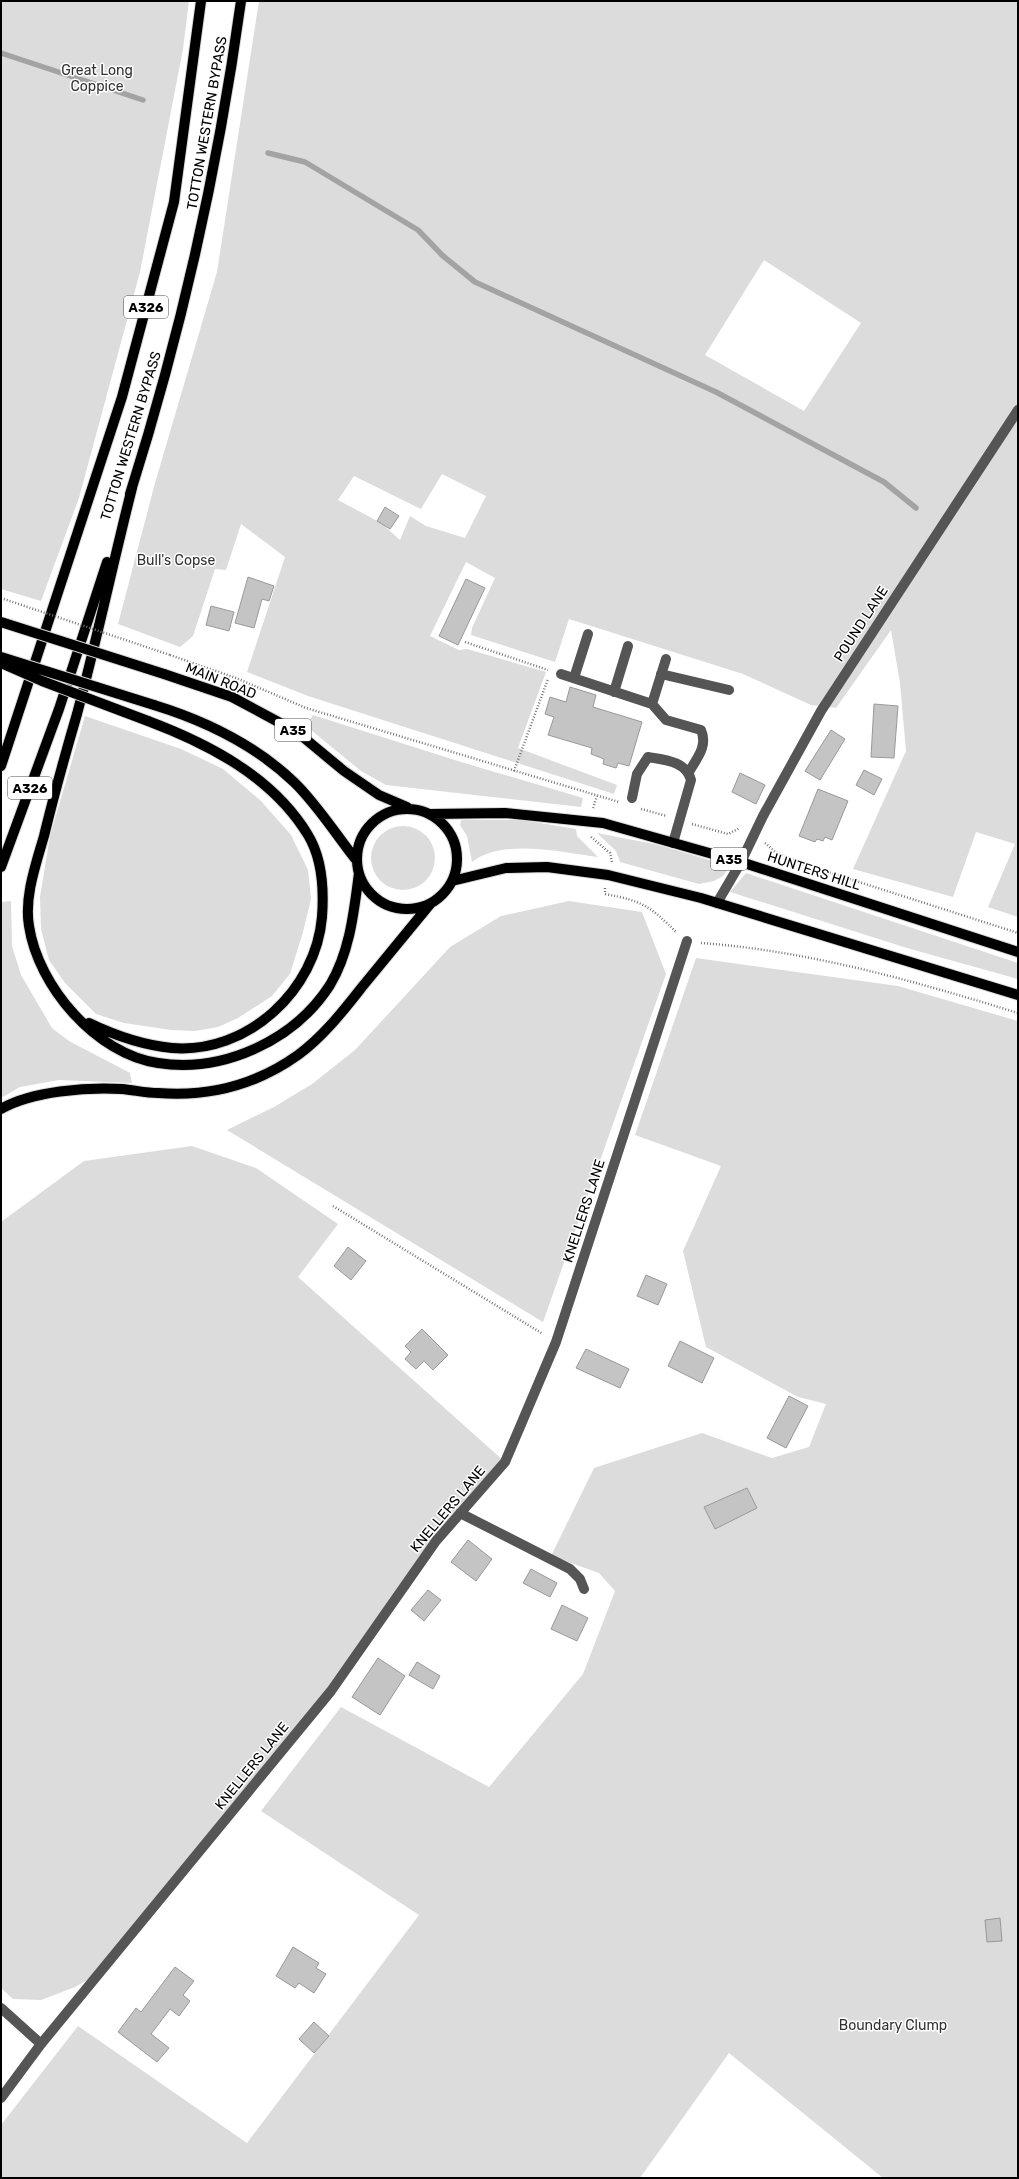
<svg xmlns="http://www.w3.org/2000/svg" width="1019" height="2179" font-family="Rubik,sans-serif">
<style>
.green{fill:#dcdcdc;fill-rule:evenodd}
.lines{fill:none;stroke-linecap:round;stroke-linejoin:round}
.stream{stroke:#a3a3a3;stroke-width:5.5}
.building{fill:#c4c4c4;stroke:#999}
.major-casing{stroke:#dbdbdb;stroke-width:12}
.path{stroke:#777;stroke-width:2.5;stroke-dasharray:1 2;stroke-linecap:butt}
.minor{stroke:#555;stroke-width:10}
.major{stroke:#000;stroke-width:10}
.major-bridge-casing{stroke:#dbdbdb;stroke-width:12;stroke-linecap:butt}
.path-bridge{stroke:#777;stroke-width:2.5;stroke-dasharray:1 2;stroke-linecap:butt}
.major-bridge{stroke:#000;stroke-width:10}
.labels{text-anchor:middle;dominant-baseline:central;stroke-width:3;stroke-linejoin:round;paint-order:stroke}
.shield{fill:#fff;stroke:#4c4c4c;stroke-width:1}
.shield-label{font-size:13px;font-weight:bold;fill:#000}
.park-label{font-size:14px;fill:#333;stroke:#fff}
.street-label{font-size:14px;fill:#000;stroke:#fff}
</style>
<rect width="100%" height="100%" fill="#fff"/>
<path class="green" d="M1,1H189L183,49L140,272L79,498L41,601L1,589Z
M259,1H1018V917L988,907L1015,844L976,832L953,897L853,869L906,751L900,683L891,630L836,708L811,705L743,674L569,619L555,662L471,635L472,628L495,578L466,562L430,636L459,650L467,649L546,672L518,748L617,785L614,794L308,696L247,672L285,557L241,524L226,570L215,569L193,636L180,647L118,624L155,483L217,272ZM764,260L861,323L804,411L705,355ZM442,474L486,496L465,538L426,526L410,516L400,540L381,523L338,500L354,476L421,509Z
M313,715L461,762L583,798L581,807L386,785L361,771L306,726Z
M85,716L181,749L223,769L261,801L291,835L308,870L311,899L303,932L290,974L272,996L238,1018L218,1027L195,1031L171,1030L124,1023L96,1014L65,983L49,960L41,929L40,897L50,836Z
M461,820H522L576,829L577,836L598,857C562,852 503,838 472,862L467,836L460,825Z
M371 858a32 32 0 1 1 64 0a32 32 0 1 1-64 0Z
M597,833L659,845L722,864L728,869L723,876L714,881L699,884L620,862L616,851Z
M746,873L1018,963V979L907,948L730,892Z
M11,901L12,946L21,975L52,1028L69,1041L130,1073L132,1083L59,1080L20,1087L1,1098V902Z
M569,901L642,912L666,974L543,1322L227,1130L274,1107L312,1084L355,1050L450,947L501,916Z
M696,958L898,986L1018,1021V2178H883L729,2053L640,2178H1V2125L78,2026L247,2143L419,1915L261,1811L341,1707L489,1787L583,1674L615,1591L599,1573L551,1556L594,1468L702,1433L772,1458L809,1447L826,1404L798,1397L706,1347L683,1251L721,1166L635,1135Z
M192,1146L256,1168L338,1224L298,1277L505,1462L436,1541L331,1691L100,1973L75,1987L41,2000L13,1999L1,1988V1222L84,1161Z"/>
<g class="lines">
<path class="stream" d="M1,53L143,100
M268,153L305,162L418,230L442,255L475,282L716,392L884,482L916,508"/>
</g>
<path class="building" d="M385,507L399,516L390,529L377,521Z
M248,577L274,586L269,601L262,599L254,628L235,623Z
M466,579L485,588L458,645L439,636Z
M211,606L234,612L229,631L206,625Z
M570,687L596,695L593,707L642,722L629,766L618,763L616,768L603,764L604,759L591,754L592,748L548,735L554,717L545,714L550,697L566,702Z
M874,704L898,706L894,758L871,757Z
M831,730L845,739L820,780L805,771Z
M864,770L882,779L874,795L856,785Z
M740,773L765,785L756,804L732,792Z
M818,789L848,801L832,840L825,837L823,841L817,839L815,842L799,836Z
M348,1247L366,1261L351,1280L334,1266Z
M646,1275L667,1284L658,1305L637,1296Z
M422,1329L448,1355L433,1370L424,1361L416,1369L405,1359L411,1352L405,1346Z
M680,1341L714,1358L702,1383L668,1366Z
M586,1349L629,1369L620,1388L576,1368Z
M789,1396L808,1406L786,1448L767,1438Z
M747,1488L757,1508L715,1529L704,1507Z
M468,1540L492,1559L476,1581L451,1562Z
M531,1569L557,1583L550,1597L523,1583Z
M428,1590L441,1600L424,1621L411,1610Z
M562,1605L588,1618L577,1641L551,1629Z
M378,1658L405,1676L380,1715L352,1697Z
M417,1662L440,1676L433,1689L409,1675Z
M1000,1918L1002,1941L987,1942L985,1920Z
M293,1947L319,1963L316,1968L326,1974L314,1993L299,1983L295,1988L276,1976Z
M175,1967L194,1981L183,1995L190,2001L179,2016L170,2009L151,2034L169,2048L157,2062L118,2032L136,2008L141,2012Z
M314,2022L329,2036L314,2053L299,2039Z"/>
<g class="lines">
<g class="major-casing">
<path id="major" d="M132,488C113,563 97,639 77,714C65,755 54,795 44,836C36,864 24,897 29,926C38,986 96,1054 158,1063C223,1073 294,1041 330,985C350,952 354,911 359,873
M130,494C181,333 218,169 241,1
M164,674L232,697L297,732L344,771L379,795L407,807
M154,705C206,721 254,744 294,782C317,804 337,836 357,861
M1,766L122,397L174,202L201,1
M357 859a50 50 0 1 1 100 0a50 50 0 1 1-100 0Z
M431,814L505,813L603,823L741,862L1018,952
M1,867L59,709L107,562
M452,881L506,868L547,867L608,875L701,898L1018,995
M89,1023C116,1036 142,1045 172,1048C248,1054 316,990 322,917C324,890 322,858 308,835C273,777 209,744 148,721
M1,1109C32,1091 87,1087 122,1089C134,1090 146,1093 158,1093C208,1097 256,1085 298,1055C323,1037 343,1011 362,987C385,959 408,931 431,903"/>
</g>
<path class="path" d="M465,642L548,670
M170,655L236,678L306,708L619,802
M514,771L548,679
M593,808L597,796
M641,809L667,816
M692,824L728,834L740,828
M591,837L610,853L612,862
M765,843L775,852L806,865L1018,933
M605,888V894C643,901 650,906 677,933
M701,943C810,951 914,981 1018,1013
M333,1206L543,1334"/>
<path class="minor" d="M561,674L652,704L666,720L701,730C708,746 697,758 689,772
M661,674L729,690
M574,678L588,634
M614,692L628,646
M652,704L666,659
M632,798L637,774L648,757C665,760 686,761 691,780L673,843
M717,903L741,862L763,816L821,711L1018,410
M460,1513L570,1569L580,1579L584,1589
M1,2008L41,2044
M1,2098L41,2044L331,1691L436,1541L505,1462L556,1342L687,941"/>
<use href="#major" class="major"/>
<g class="major-bridge-casing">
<path id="major-bridge" d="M1,622L164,674
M1,657L154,705
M1,663L42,681L148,721"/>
</g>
<path class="path-bridge" d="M1,598L170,655"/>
<use href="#major-bridge" class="major-bridge"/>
</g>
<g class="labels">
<g class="shield">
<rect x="124" y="296" width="44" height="22" rx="3"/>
<rect x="275" y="719" width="36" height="22" rx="3"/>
<rect x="8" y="777" width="44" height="22" rx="3"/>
<rect x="711" y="848" width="36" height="22" rx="3"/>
</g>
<g class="shield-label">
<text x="146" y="307">A326</text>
<text x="293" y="730">A35</text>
<text x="30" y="788">A326</text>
<text x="729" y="859">A35</text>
</g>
<g class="park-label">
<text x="97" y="70">Great Long<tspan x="97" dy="16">Coppice</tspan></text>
<text x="176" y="560">Bull's Copse</text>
<text x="893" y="2025">Boundary Clump</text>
</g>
<g class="street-label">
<text transform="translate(207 123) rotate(-80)">TOTTON WESTERN BYPASS</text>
<text transform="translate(131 436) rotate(-73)">TOTTON WESTERN BYPASS</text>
<text transform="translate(861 624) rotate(-57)">POUND LANE</text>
<text transform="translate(221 681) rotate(22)">MAIN ROAD</text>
<text transform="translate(814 871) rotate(18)">HUNTERS HILL</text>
<text transform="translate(584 1211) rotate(-72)">KNELLERS LANE</text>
<text transform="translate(448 1509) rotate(-50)">KNELLERS LANE</text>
<text transform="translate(252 1766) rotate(-51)">KNELLERS LANE</text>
</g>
</g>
<rect width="1019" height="2179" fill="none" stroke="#000000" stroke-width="4"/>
</svg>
